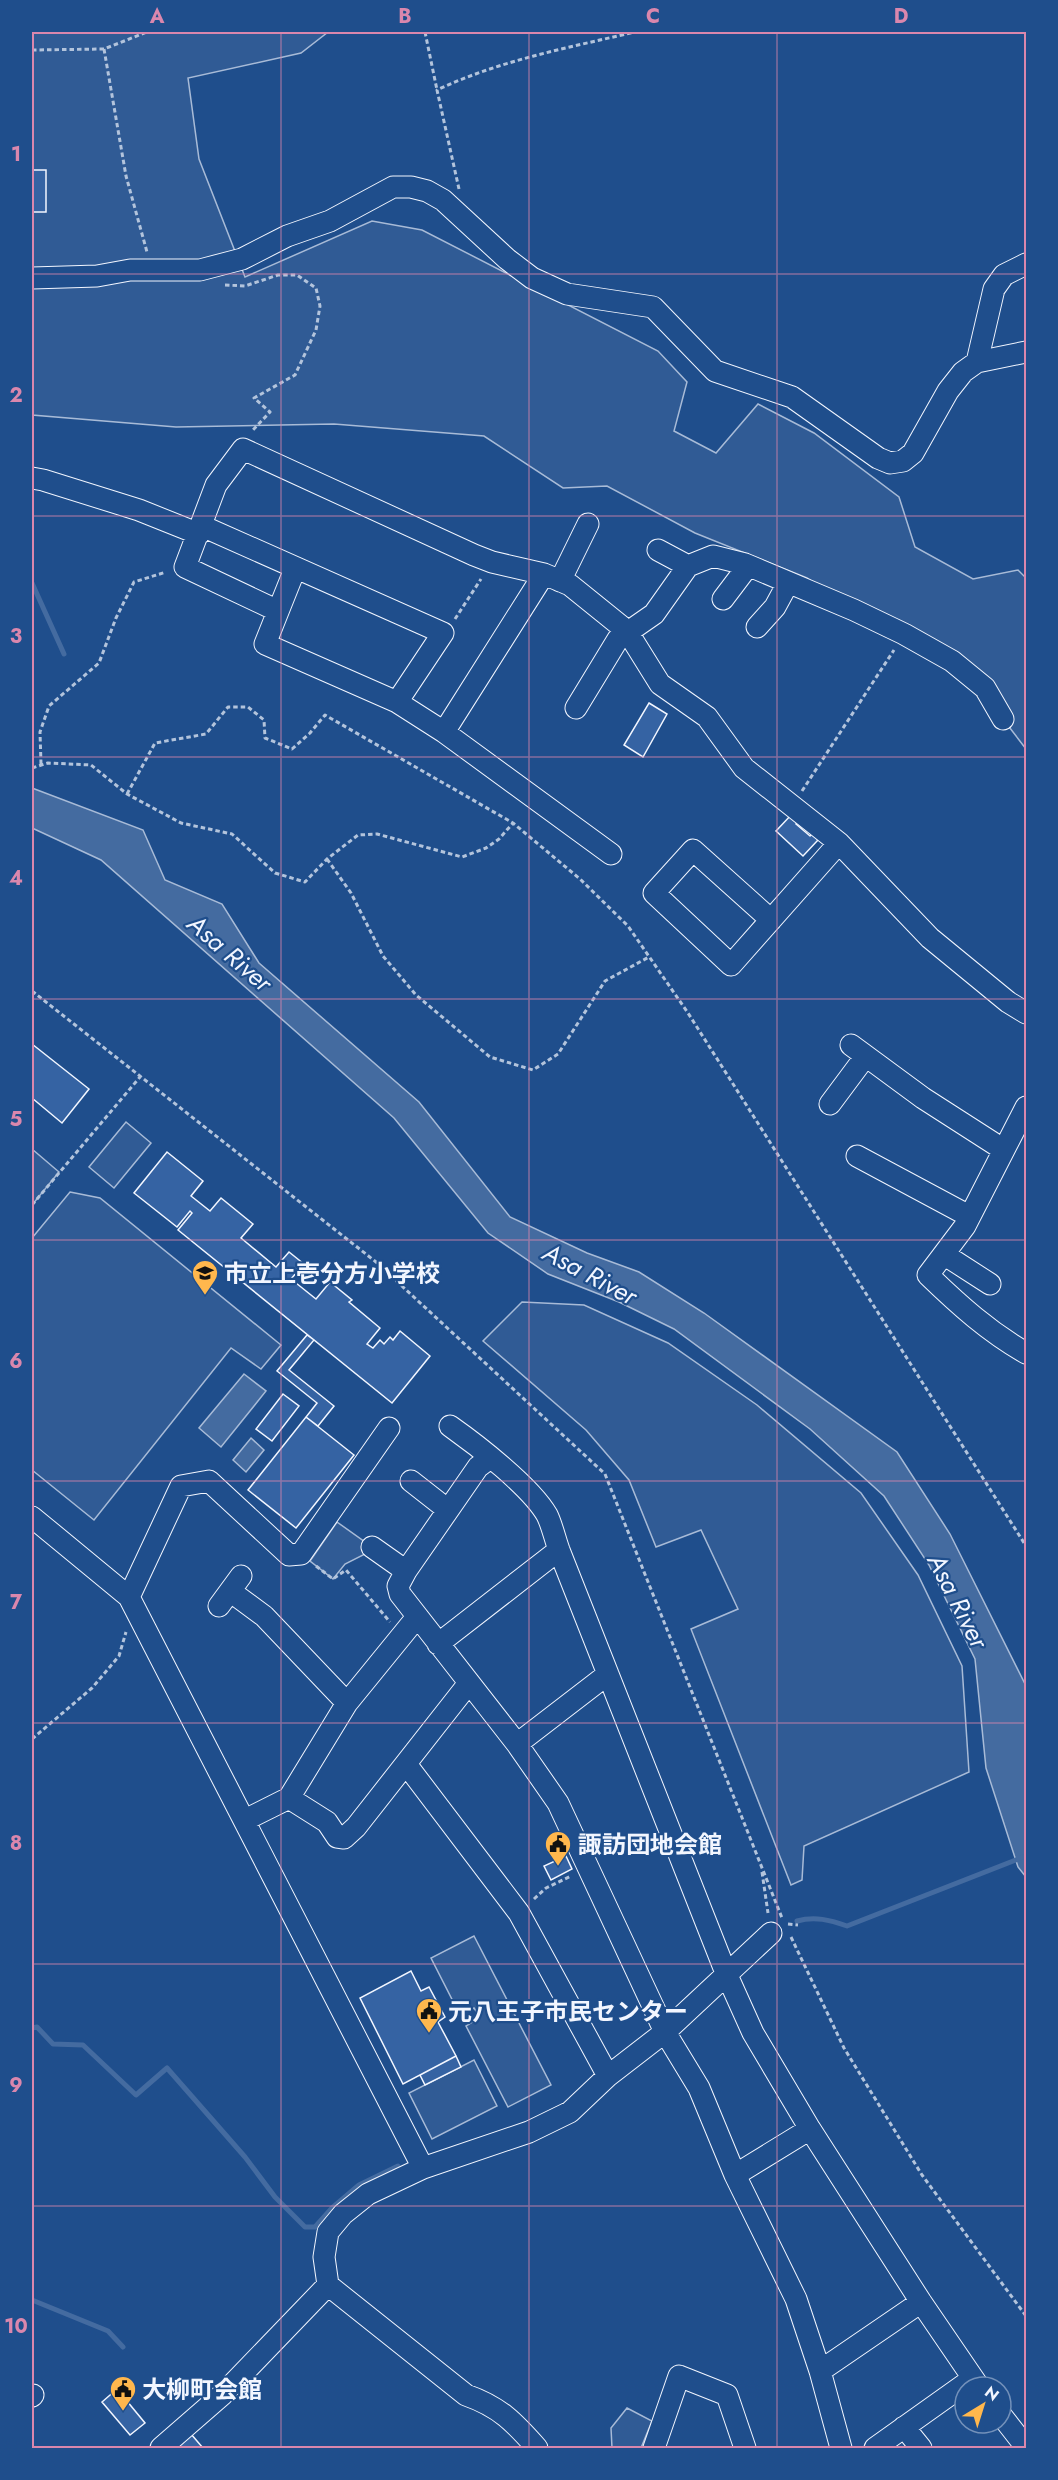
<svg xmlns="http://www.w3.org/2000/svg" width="1058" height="2480" font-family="Jost,'Noto Sans JP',sans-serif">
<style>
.built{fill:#305b95;stroke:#a8bbd7;stroke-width:1.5}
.water{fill:#446ba0;stroke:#a8bbd7;stroke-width:1.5}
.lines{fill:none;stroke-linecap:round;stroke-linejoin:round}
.stream{stroke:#446ba0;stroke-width:5}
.building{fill:#3563a3;stroke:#f2f6ff;stroke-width:1.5}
.minor-casing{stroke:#f2f6ff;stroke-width:23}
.path{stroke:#b3c4dc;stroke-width:3;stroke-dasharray:4.5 3;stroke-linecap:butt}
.minor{stroke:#1f4e8c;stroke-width:21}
.grid{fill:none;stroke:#da87ad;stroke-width:1.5;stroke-opacity:0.55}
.labels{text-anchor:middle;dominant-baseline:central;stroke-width:4.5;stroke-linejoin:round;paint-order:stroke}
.poi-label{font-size:24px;font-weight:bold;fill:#f2f6ff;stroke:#1f4e8c;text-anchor:start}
.water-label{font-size:26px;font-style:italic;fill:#f2f6ff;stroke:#1f4e8c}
.neatline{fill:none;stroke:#da87ad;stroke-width:2}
.grid-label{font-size:20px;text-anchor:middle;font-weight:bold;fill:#da87ad}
</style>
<rect width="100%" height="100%" fill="#1f4e8c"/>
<path class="built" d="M32,32H328L301,53L188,78L199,159L245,277L372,221L422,230L658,351L687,382L674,431L716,453L758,404L814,433L899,497L915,547L973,579L1018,570L1026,578V749L1003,719L985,688L854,610L807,578L695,533L607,486L563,488L484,436L334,424L176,427L32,415Z
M126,1122L151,1143L114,1188L89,1167Z
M32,1149L59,1172L32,1205Z
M70,1192L100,1198L281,1345L261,1369L231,1348L94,1520L32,1470V1238Z
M522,1302L584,1305L668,1343L757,1405L861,1493L918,1575L962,1666L969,1772L804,1846L802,1880L791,1885L691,1629L738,1609L701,1530L656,1547L629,1480L586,1430L483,1341Z
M337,1522L372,1547L369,1552L345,1564L333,1579L310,1561Z
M474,1936L551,2085L508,2107L466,2026L480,2017L474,2008L460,2015L431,1958Z
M474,2060L497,2106L432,2139L409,2093Z
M627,2408L652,2421L641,2448H612L611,2428Z"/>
<path class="water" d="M32,788L143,830L165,880L222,904L259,963L419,1102L510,1217L587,1253L639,1272L704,1313L897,1452L950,1534L1026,1686V1877L1018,1867L986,1768L975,1659L929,1565L884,1496L810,1429L674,1329L619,1302L548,1274L488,1233L394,1118L101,860L32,828Z
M244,1374L266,1391L221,1447L199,1428Z
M251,1438L264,1450L246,1472L233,1460Z"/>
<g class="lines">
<path class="stream" d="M32,583L64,654
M797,1921C815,1916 830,1920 847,1926L1026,1856
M32,2028L37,2027L53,2044L83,2045L136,2095L167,2068L245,2157L275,2197L305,2227H315L332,2208L359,2185L398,2166
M32,2300L108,2331L123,2347"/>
</g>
<path class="building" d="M32,170H46V212H32Z
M649,703L667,714L643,757L624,745Z
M792,814L799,821L796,824L810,836L812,833L818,840L803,856L776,831Z
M32,1044L89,1089L62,1123L32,1098Z
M167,1152L203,1181L191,1196L210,1211L221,1198L253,1224L241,1238L276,1267L289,1252L304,1264L291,1279L316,1299L330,1282L352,1300L349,1302L380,1328L367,1344L373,1348L380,1340L384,1344L390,1337L393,1340L400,1331L430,1356L392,1403L178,1230L192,1213L190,1211L177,1227L134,1193Z
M307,1335L314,1340L289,1370L334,1406L318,1426L306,1417L317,1403L277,1371Z
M283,1394L299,1406L272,1441L256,1429Z
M306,1417L354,1455L296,1528L248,1490Z
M566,1856L572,1869L551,1880L544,1866Z
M411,1971L421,1991L429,1987L445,2017L438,2022L456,2056L403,2084L360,1998Z
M456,2056L461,2067L425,2085L420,2075Z
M117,2389L145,2423L130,2435L102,2402Z
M191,2434L203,2448H180L178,2445Z"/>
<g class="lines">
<g class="minor-casing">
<path id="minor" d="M32,278L97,276L130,270H200L242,259L287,236L330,221L393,187H411L427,191L443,200L507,259L532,278L567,294L653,307L715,371L792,397L878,458L890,463L903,461L913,453L948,391L963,372L977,362L1026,352
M977,362L994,289L1004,275L1026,264
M32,478L43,480L139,510L199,534
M202,526L443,633L397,702
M658,550L688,566
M295,569L265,644L397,702L444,732L611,854
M560,581L588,524
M723,599L748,566
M278,611L185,567L216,485L243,449L474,555L492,562L544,574L570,585L627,631L660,684L707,717L744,768L839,843L930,938L1008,1002L1026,1013
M757,627L775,607L788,583
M576,708L618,639L654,614L688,566L713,556L745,564L854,610L904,634L952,661L985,688L1003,719
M444,732L544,574
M771,920L693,850L654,893L731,965L839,843
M851,1045L923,1098L1004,1150
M830,1104L865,1057
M1026,1107L965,1226L928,1275C959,1305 989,1332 1026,1353
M857,1156L969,1216
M945,1255L990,1284
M450,1426C477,1445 531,1487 547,1515C552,1525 555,1539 559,1550L726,1973L753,2033L810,2129L921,2302L979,2387
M490,1458L478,1467L406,1571L398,1586L400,1594L517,1744L558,1803L665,2032L699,2088L735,2175L796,2299L820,2371L841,2448
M411,1481L448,1510
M32,1517L129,1597L423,2168
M372,1547L406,1571
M230,1591L264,1616L347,1703
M129,1597L181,1486L209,1481L289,1555L301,1554L389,1428
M219,1606L241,1576
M438,1644L559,1550
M517,1744L608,1674
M406,1764L519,1913L608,2076
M289,1798L327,1822L337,1837L344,1838L356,1827L469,1683
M245,1820L289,1798L347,1703L417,1617
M735,2175L810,2129
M328,2285L466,2395C500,2407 514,2422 537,2448
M820,2371L921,2302
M32,2396L33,2395
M1001,2415L1026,2447
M904,2427L921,2448
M161,2448L223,2394L328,2285L324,2257L328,2232L343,2214L368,2194L423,2168L529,2132L570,2112L608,2076L665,2032L771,1933
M654,2448L679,2376L727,2395L745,2448
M875,2448L972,2379"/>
</g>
<path class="path" d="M425,32L437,90
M104,49L126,176L147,252
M32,50L104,49L147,32
M459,189L437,90C501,60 567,48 635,32
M225,285L245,286L278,275H297L316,288L320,306L316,330L295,375L254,398L270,412L252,431
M455,619L481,579
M41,764L40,732L49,706L99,663L116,618L134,582L166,572
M32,768L48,763L91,765L127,794L181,823L232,834L275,873L305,882L327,859L358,835L377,834L462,857L486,848L499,839L513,823
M802,791L894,650
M127,794L155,743L206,734L228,707H248L264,720L265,738L292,749L310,733L325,715L513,823L580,879L628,926L688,1013L1026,1546
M327,859L351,893L383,956L416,995L490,1057L533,1070L558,1054L605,981L649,957
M32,991L376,1262L605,1474L782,1918
M32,1205L140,1077
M316,1566L333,1579L346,1570L390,1622
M32,1739L92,1688L119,1656L126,1632
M762,1872L768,1913
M534,1899L546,1888L571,1876
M788,1924L798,1925
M791,1937L844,2048L922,2175L1026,2316"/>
<use href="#minor" class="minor"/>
</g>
<path class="grid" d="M281,32V2448M529,32V2448M777,32V2448M32,274H1026M32,516H1026M32,757H1026M32,999H1026M32,1240H1026M32,1481H1026M32,1723H1026M32,1964H1026M32,2206H1026"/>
<defs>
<g id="school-pin" transform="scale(1.35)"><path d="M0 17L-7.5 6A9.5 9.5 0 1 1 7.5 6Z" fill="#ffb74d" stroke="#1f4e8c"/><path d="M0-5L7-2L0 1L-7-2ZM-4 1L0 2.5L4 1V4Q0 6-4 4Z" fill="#111"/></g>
<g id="civic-pin" transform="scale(1.35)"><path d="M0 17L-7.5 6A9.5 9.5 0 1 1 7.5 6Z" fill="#ffb74d" stroke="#1f4e8c"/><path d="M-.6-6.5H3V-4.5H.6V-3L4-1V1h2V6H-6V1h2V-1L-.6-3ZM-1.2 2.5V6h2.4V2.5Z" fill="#111"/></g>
</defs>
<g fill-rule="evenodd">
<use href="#school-pin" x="205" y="1273"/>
<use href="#civic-pin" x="558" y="1844"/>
<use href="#civic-pin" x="429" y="2011"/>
<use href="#civic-pin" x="123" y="2389"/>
</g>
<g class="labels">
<g class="poi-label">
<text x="224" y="1273">市立上壱分方小学校</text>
<text x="578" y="1844">諏訪団地会館</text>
<text x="448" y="2011">元八王子市民センター</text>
<text x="142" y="2389">大柳町会館</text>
</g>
<g class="water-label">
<text transform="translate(230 953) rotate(41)">Asa River</text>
<text transform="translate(590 1274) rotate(28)">Asa River</text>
<text transform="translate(958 1601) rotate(63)">Asa River</text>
</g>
</g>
<rect width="1058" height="2480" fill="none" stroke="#1f4e8c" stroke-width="66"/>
<g transform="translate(983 2405) rotate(38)"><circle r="28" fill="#1f4e8c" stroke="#7391ba" stroke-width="1.5"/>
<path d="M0-4.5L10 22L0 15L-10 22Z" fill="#ffb74d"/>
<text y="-9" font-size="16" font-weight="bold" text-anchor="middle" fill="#f2f6ff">N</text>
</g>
<rect x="33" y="33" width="992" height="2414" class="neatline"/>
<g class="grid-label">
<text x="157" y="23">A</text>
<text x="405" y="23">B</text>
<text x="653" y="23">C</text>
<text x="901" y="23">D</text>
<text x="16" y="161">1</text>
<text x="16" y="402">2</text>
<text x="16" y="643">3</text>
<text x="16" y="885">4</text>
<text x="16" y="1126">5</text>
<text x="16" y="1368">6</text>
<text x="16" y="1609">7</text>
<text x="16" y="1850">8</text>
<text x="16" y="2092">9</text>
<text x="16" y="2333">10</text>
</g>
</svg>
